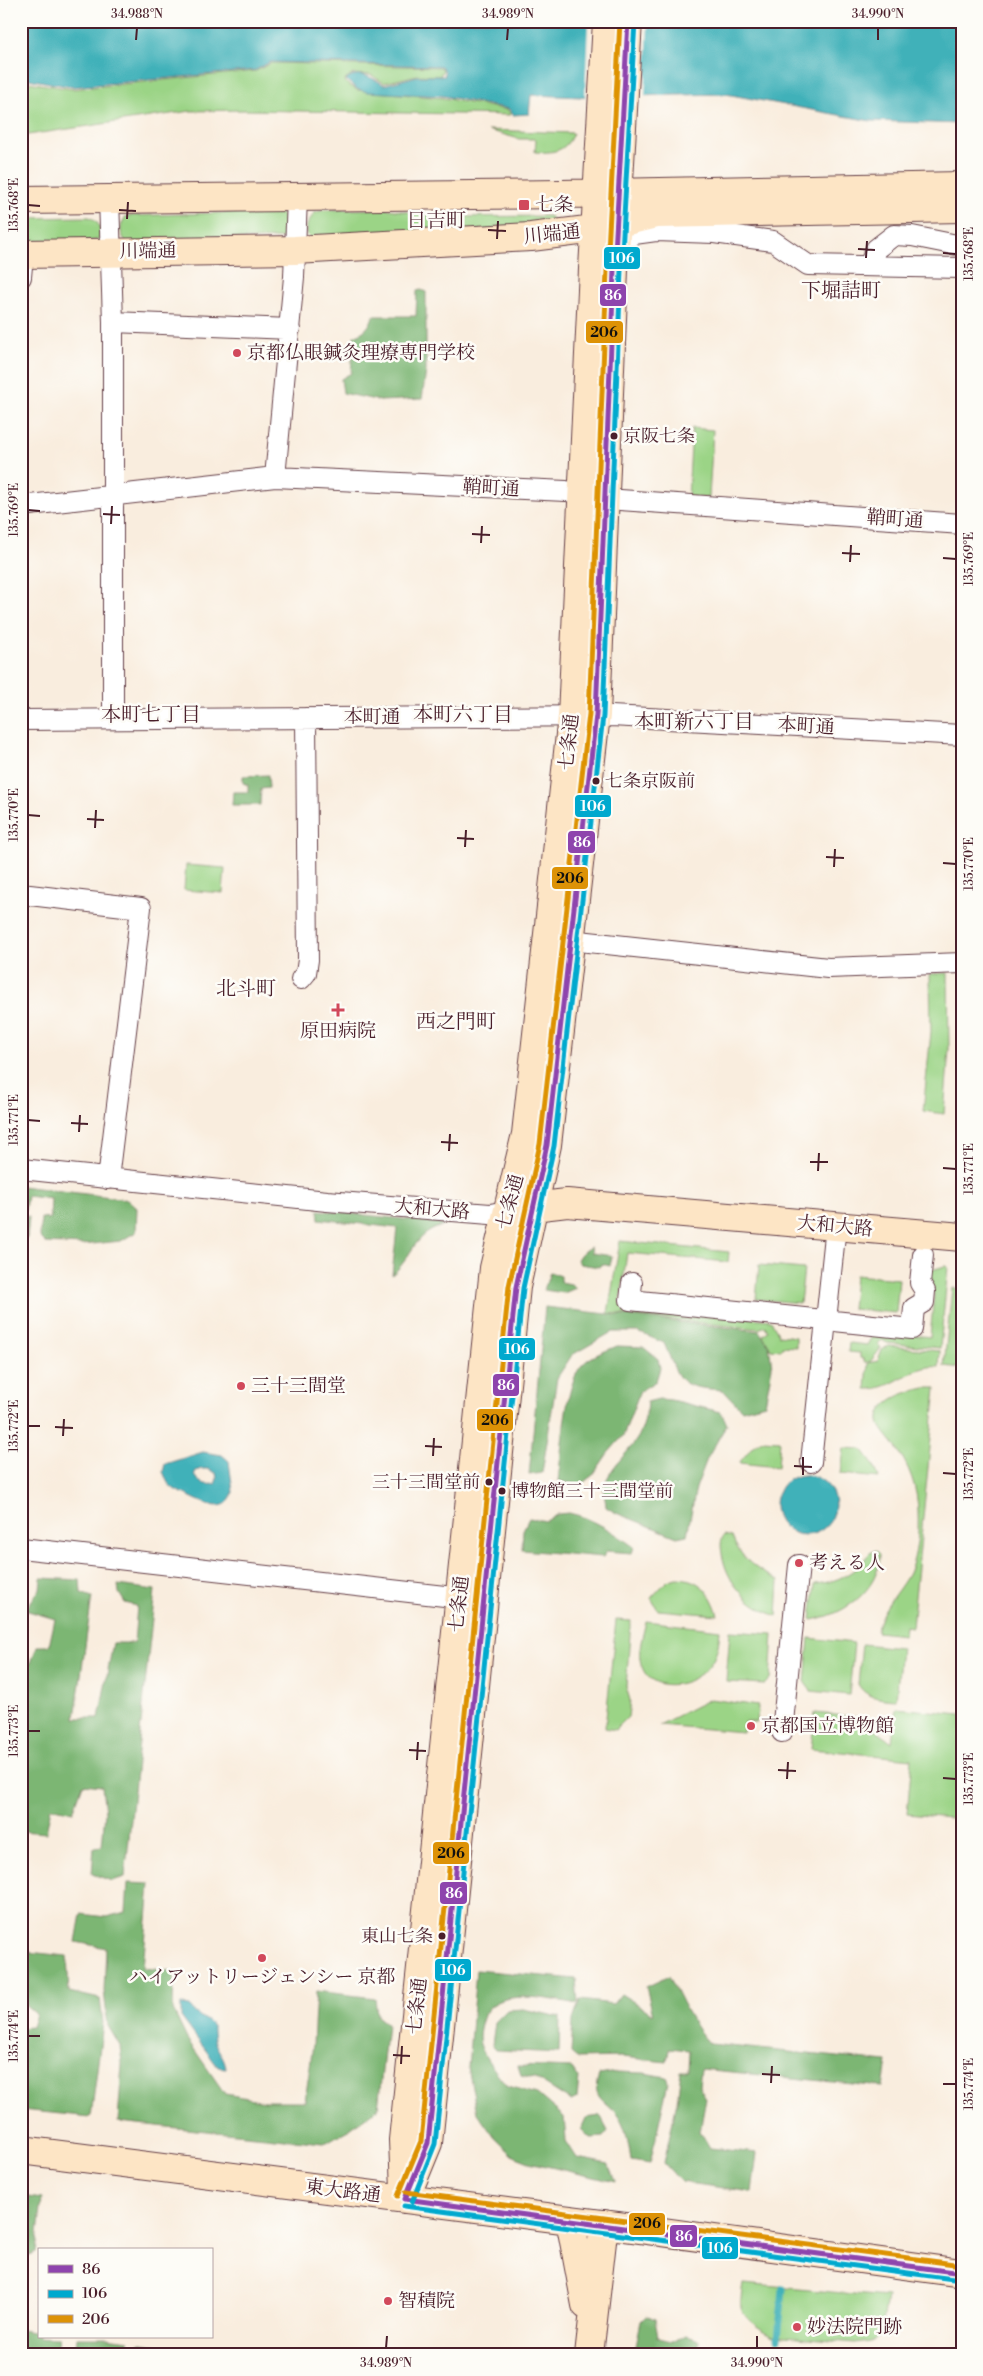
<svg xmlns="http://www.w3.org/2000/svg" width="983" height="2376" font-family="'Libre Bodoni','Noto Serif JP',serif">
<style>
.green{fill:#9bd486;stroke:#727a58}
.forest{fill:#7cb673;stroke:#636a4f}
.water{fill:#41b1b9;stroke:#466872;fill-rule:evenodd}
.pier{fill:#f9edde}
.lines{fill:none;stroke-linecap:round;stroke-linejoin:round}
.stream{stroke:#41b1b9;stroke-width:7}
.street-casing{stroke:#643e46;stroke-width:22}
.secondary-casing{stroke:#643e46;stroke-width:30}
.street{stroke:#fff;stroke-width:20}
.secondary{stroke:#fde5c5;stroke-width:28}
.bus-1-casing{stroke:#fdfcf7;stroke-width:9}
.bus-2-casing{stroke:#fdfcf7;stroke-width:9}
.bus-3-casing{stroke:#fdfcf7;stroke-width:9}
.bus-1{stroke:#8e44ad;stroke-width:5}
.bus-2{stroke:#00a9ce;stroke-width:5}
.bus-3{stroke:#dd9206;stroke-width:5}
.ticks{fill:none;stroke:#4a1f2b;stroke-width:2}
.poi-dot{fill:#d1495b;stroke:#fdfcf7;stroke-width:2}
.bus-dot{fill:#4a1f2b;stroke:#fdfcf7;stroke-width:2}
.labels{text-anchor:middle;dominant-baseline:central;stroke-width:5;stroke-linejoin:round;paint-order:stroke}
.bus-label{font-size:18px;fill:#4a1f2b;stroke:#fdfcf7;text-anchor:start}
.poi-label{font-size:19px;fill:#4a1f2b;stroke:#fdfcf7;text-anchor:start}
.street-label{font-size:19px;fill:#4a1f2b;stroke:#fdfcf7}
.neighbourhood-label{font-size:20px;fill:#4a1f2b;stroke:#fdfcf7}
.line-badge{stroke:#fdfcf7;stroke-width:2}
.badge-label{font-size:14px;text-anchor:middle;font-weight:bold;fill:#fff}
.pale-badge-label{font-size:14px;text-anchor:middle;font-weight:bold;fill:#111}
.neatline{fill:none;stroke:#4a1f2b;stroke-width:2}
.ticks-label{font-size:12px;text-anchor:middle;fill:#4a1f2b}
</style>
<rect width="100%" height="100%" fill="#fdfcf7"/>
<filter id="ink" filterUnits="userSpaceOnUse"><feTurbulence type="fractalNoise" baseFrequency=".02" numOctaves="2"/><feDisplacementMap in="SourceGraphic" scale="10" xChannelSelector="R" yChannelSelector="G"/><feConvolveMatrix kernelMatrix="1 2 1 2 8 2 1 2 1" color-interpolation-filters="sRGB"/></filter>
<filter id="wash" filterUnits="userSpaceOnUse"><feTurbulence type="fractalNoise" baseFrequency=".0096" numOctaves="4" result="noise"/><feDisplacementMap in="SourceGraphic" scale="20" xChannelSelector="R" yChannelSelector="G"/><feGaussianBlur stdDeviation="1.12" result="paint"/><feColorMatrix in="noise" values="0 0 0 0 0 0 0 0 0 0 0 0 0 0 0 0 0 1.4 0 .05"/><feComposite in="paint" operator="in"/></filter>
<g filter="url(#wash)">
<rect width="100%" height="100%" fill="#f9edde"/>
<path class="green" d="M271,63L441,67L443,70L440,76L417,75L384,83L371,75L353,74L345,80L346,83L357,90L443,98L508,110L511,115L245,110L191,111L21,136V78L28,82L72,89L256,71Z
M488,130L573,133C566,152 553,153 535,152L536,139H519Z
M389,209L442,217L550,216L553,221L550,226L313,241L307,235V225L314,213L323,210Z
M277,211L287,219L286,238L127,243C119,233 119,227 126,216Z
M89,217C100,221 101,229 99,240L21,245V218Z
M692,428L713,430L709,498L688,497Z
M186,865L225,868L223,893L184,890Z
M948,973L949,1049L944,1114L923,1111L931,1032L930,974Z
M620,1241L729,1252L728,1262L627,1253L620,1304L771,1320L779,1335L796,1337V1347L782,1346L781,1350L771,1349L763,1335L768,1331L765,1326L759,1329L608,1313Z
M759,1265L804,1269L800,1303L756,1299Z
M945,1266L948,1267L940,1348L887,1343L882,1340L878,1344L881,1348L870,1362H864V1359L860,1358V1353L848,1352L849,1343L867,1345L875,1331L930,1337L934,1294L925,1272Z
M855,1275L899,1279L896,1313L852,1309Z
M952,1288L962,1289V1368L944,1366Z
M888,1346L940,1351L939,1367C913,1363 893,1391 866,1389L868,1363L878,1361L882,1350Z
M925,1388H936L912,1627L905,1626L904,1635L877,1632C879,1610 899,1592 909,1573C917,1555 919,1532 918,1513C918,1489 909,1465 895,1446C890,1438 877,1427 879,1417C884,1397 908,1392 925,1388Z
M762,1440L780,1441L778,1467L739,1463L753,1446Z
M844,1448L862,1449L874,1465L879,1478L841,1474Z
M724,1535L732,1537C740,1558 758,1572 779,1580L777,1616C749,1606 727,1584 722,1554C721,1547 720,1541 724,1535Z
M876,1550L880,1554C880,1590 843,1616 811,1620L815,1584C831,1583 846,1577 859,1566C864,1561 868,1552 876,1550Z
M676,1578C700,1578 712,1593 718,1615L658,1610L651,1598L667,1581Z
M616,1620L631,1621L626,1687L630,1700L628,1717L615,1730L605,1728Z
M646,1621L720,1630C719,1641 718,1653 711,1663C695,1688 645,1697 640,1659C638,1648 644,1632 646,1621Z
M730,1631L773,1634L770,1679L765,1684L726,1682Z
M809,1638L854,1643L849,1695L811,1691L805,1683Z
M862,1644L901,1648L896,1700C882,1699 865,1698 858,1684Z
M710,1699L758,1706L757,1722H744L743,1732L659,1725Z
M896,1708L962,1714V1819L907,1814L912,1759L811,1749L815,1713L857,1717L892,1742Z
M743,2284L887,2297L881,2335L871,2341L855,2343L774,2336C764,2331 745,2321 741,2308C740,2301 742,2291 743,2284Z"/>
<path class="forest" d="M421,290L426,292V371L422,399L380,401L343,393L341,379L351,373L354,336C364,332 370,327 373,316H416L417,291Z
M268,775L269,788L261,789L260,805H232L233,792H248V785L243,783V776Z
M21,1186L127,1199L137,1208L136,1232L121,1241L82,1245L46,1243L40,1237L41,1218L50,1219L51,1199L27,1196L24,1216L29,1217L27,1239H21Z
M318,1210L449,1224C412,1232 414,1256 392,1275L397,1228L319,1219Z
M591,1247L592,1253L612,1256L610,1266L602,1264L599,1267L580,1264L577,1260C580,1254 584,1250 591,1247Z
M550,1272L561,1276V1282L571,1284L576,1288L564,1293L544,1290Z
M545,1307L759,1331L769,1345L772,1367L765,1404L742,1410L723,1390C676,1387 681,1383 664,1343L638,1332H612L572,1355L557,1378L542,1473L529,1475Z
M617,1346L643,1347L658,1359L660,1368L656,1381L640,1391L623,1436L608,1453L593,1475L580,1485L558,1481C562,1453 564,1382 583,1364C592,1355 606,1351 617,1346Z
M659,1399L671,1400L721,1412L727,1424L707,1459L696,1488L687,1535L677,1537L616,1513L606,1507C606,1501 603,1493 604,1488C609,1464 634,1451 642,1429C645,1421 646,1411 647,1402Z
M569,1513C593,1518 615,1533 634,1547L632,1553L606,1551L603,1557L522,1550L523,1530L529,1518L546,1521L558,1514Z
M41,1578L80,1580L81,1593L92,1597L75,1718H99L113,1643H134L137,1606L125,1603L119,1593L118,1585L155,1590L125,1877L112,1881L92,1874L94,1847L102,1846L105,1812L102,1786L83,1784L73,1812L51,1807L46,1833L21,1831V1661L31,1663L37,1646H49L55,1619L25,1610L40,1589Z
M128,1883L150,1884L143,1968L174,1971L173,2010L187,2039L225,2094L265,2101H305L313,2045L316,1991L375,1998L377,2016L387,2024L378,2108L350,2129L324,2143L118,2122L122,2063L120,2046L108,2026L104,1991L106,1948L76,1942L81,1914L106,1917L126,1912Z
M28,1952L67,1956L69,1992L100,1999L103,2023L91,2117L21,2110V2028L32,2027L36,2014L21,2001Z
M476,1970L576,1979L578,2004C551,2000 491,1984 482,2021C480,2029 478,2036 480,2044C484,2058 498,2074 507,2086L537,2094L564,2117L566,2141L577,2158L608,2164L615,2182L529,2162L514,2156L495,2138L477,2113L468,2067Z
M669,1976C681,2000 691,2024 710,2044L887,2062L883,2087L701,2069L699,2086L706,2098L700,2131L710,2148L757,2153L752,2192L681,2182L664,2163L677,2102L681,2070H688L689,2050L669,2048L667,2062L622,2057L577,2058L571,2053L573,2020L580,2000L613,2004L621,1994L653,2014L646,1987Z
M523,2009L560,2017L559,2053L496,2050L492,2045L495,2022L507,2010Z
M518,2066L572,2068L579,2078L577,2098L571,2101L535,2078L521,2075Z
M617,2072L644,2073L666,2077L668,2082L650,2163L631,2160C629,2147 627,2133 621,2121C611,2101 589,2102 599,2075Z
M600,2116L608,2131L603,2137L590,2138L581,2129L586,2118Z
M21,2196L42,2199L36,2252L23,2257Z
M646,2316L655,2320L658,2337C667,2342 678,2342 687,2336L699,2340L698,2355H634L641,2321Z
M21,2330L39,2333V2337L59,2338L56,2355H21Z
M77,2337H108L129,2340L127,2355H75Z
M140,2343L204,2352V2355H138Z"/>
<path class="water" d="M21,21H962V124L871,121L726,94L582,97L531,95L529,114L513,115L509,109L443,96L367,92L357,89L346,80C356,69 374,78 384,85L417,76H445L444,70L441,66L270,62L256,70L72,87L28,79L21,75Z
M203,1452L222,1455L229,1461L233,1492C228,1515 205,1504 191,1497C183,1493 174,1491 168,1483C166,1480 165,1475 163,1472L165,1464ZM201,1469H208L216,1473L217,1479L215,1484C205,1485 199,1484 194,1475L196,1471Z
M775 1505a30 30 0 1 1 60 0a30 30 0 1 1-60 0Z
M181,2005L190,2006L193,2011L213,2026C212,2050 224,2051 226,2068L218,2067L181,2017Z"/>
<path class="pier" d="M588,21H648L645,98L585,99Z"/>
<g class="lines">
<path class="stream" d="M778,2339L783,2289
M776,2355L777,2353"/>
</g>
</g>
<g filter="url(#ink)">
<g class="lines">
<g class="street-casing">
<path id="street" d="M109,198L113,322V719
M616,248L634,234L656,231L714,233L773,241L808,265L962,268
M869,266L876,249L894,235L912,236L962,246
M21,277L23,255
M113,322L290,329
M275,477L294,277L297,197
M21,506L275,477L566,491L620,500L962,524
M21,720L611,716L962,735
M21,894L141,908L108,1179
M570,940L828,968L962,963
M301,979L306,973L308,960L306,718
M21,1169L327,1201L490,1214L519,1209
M632,1283L630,1300L912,1329L914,1308L924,1302L925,1291L920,1283L923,1255
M811,1462L836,1226
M21,1548L471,1599
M782,1732L799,1565"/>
</g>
<g class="secondary-casing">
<path id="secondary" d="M21,200L561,194L962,186
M21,254L295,250L531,237L595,229L656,214L962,208
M533,1207L567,1203L962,1237
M21,2150L633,2228L962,2273
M405,2190L403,2140L494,1268L526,1134L572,716L593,269L607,21
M405,2199L428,2143L516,1287L547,1145L596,715L614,270L628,21
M570,2220L586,2305
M589,2355L604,2224"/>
</g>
<use href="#street" class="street"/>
<use href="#secondary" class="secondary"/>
<g class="bus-1-casing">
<path id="bus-1" d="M405,2199L428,2143L516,1287L547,1145L596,715L614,270L628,21
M405,2199L962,2273"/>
</g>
<g class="bus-2-casing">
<path id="bus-2" d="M412,2202L435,2144L523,1288L554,1146L603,716L621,270L635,21
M404,2206L961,2280"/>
</g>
<g class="bus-3-casing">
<path id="bus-3" d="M406,2192L962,2265
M398,2196L421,2141L509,1286L540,1144L589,714L607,270L620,21"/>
</g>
<use href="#bus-1" class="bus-1"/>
<use href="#bus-2" class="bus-2"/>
<use href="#bus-3" class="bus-3"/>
</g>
</g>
<path class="ticks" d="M136,40L137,28M507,40L508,28M878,40V28M28,205L40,206M119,210L136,211M127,219L128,202M488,230L506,231M497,239L498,221M858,249L875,250M943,253L956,254M866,258L867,241M28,510L40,511M103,514L120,515M111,524L112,506M472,534L490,535M481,543L482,526M842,553L860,554M943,558L956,559M850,562L851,545M28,815L40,816M87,819L104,820M95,828L96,810M457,838L474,839M465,847L466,830M826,857L844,858M943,863L956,864M834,867L835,849M28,1120L40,1121M71,1123L88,1124M79,1132L80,1115M441,1142L458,1143M449,1151L450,1134M810,1162H828M943,1168L956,1169M818,1171L819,1153M28,1426H40M55,1427L73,1428M63,1436L64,1419M425,1446L442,1447M433,1456L434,1438M794,1466L812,1467M943,1473L956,1474M803,1475V1457M28,1731H40M409,1750L426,1751M417,1760L418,1742M778,1770L796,1771M943,1778L956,1779M787,1779L788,1762M28,2036H40M393,2055L410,2056M401,2064L402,2046M762,2074L780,2075M771,2083L772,2066M943,2084H956M386,2348L387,2336M757,2348V2336"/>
<g class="poi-dot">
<rect x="518" y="199" width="12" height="12" rx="2.5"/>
<circle cx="237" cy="353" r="5"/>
<path d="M335.5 1002.5h5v5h5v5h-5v5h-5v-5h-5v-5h5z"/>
<circle cx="241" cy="1386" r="5"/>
<circle cx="799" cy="1563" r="5"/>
<circle cx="751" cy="1726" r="5"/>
<circle cx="262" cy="1958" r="5"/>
<circle cx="388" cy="2301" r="5"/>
<circle cx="797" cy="2327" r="5"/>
</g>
<g class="bus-dot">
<circle cx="614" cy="436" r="4.5"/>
<circle cx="596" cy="781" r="4.5"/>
<circle cx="489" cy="1482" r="4.5"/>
<circle cx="502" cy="1491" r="4.5"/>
<circle cx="442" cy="1936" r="4.5"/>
</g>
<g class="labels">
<g class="bus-label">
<text x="623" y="436">京阪七条</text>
<text x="605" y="781">七条京阪前</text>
<text x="480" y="1482" text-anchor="end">三十三間堂前</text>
<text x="511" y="1491">博物館三十三間堂前</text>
<text x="433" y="1936" text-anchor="end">東山七条</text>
</g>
<g class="poi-label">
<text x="535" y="205">七条</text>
<text x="247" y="353">京都仏眼鍼灸理療専門学校</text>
<text x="338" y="1031" text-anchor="middle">原田病院</text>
<text x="251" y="1386">三十三間堂</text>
<text x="809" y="1563">考える人</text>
<text x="761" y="1726">京都国立博物館</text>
<text x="262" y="1977" text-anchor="middle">ハイアットリージェンシー 京都</text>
<text x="398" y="2301">智積院</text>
<text x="807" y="2327">妙法院門跡</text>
</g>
<g class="street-label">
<text transform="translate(552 234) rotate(-6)">川端通</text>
<text transform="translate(148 251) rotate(-1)">川端通</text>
<text transform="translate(491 488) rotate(3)">鞘町通</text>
<text transform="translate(895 519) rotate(4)">鞘町通</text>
<text x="372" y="717">本町通</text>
<text transform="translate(806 726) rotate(3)">本町通</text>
<text transform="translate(569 742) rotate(-84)">七条通</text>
<text transform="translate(510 1202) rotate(-75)">七条通</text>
<text transform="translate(432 1209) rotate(5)">大和大路</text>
<text transform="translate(835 1226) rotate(5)">大和大路</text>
<text transform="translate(459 1604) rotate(-84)">七条通</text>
<text transform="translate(417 2006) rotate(-84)">七条通</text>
<text transform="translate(343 2191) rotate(7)">東大路通</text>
</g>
<g class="neighbourhood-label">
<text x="436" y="221">日吉町</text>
<text x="841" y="291">下堀詰町</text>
<text x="151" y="715">本町七丁目</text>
<text x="463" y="715">本町六丁目</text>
<text x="694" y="722">本町新六丁目</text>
<text x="246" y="989">北斗町</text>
<text x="456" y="1022">西之門町</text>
</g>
</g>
<g class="line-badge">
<rect x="603" y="246" width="38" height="24" rx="5" fill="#00a9ce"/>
<rect x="599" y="283" width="28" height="24" rx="5" fill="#8e44ad"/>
<rect x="585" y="320" width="39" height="24" rx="5" fill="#dd9206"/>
<rect x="574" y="794" width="38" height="24" rx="5" fill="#00a9ce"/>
<rect x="567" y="830" width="29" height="24" rx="5" fill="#8e44ad"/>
<rect x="551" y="866" width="38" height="24" rx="5" fill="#dd9206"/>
<rect x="498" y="1337" width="38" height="24" rx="5" fill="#00a9ce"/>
<rect x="492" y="1373" width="28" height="24" rx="5" fill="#8e44ad"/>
<rect x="476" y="1408" width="38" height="24" rx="5" fill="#dd9206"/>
<rect x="432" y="1841" width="38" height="24" rx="5" fill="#dd9206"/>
<rect x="439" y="1881" width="29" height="24" rx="5" fill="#8e44ad"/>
<rect x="434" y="1958" width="38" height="24" rx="5" fill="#00a9ce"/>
<rect x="628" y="2212" width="38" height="24" rx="5" fill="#dd9206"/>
<rect x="669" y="2224" width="29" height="24" rx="5" fill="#8e44ad"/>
<rect x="701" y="2236" width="38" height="24" rx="5" fill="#00a9ce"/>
</g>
<g class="badge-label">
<text x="622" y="263">106</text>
<text x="613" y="300">86</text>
<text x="593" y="811">106</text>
<text x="582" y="847">86</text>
<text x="517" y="1354">106</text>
<text x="506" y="1390">86</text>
<text x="454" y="1898">86</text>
<text x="453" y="1975">106</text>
<text x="684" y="2241">86</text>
<text x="720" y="2253">106</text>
</g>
<g class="pale-badge-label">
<text x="604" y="337">206</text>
<text x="570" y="883">206</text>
<text x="495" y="1425">206</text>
<text x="451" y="1858">206</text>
<text x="647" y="2228">206</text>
</g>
<rect width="983" height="2376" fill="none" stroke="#fdfcf7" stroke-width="55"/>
<rect x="38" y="2248" width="175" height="90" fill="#fdfcf7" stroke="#b5a4a5"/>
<rect x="48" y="2265" width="25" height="8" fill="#8e44ad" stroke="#b5a4a5"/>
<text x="82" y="2274" font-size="15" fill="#4a1f2b">86</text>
<rect x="48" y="2290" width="25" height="8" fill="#00a9ce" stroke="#b5a4a5"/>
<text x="82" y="2298" font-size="15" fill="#4a1f2b">106</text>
<rect x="48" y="2315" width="25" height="8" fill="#dd9206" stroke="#b5a4a5"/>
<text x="82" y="2324" font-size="15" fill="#4a1f2b">206</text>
<rect x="28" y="28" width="928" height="2320" class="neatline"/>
<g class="ticks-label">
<text x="137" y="18">34.988°N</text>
<text x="508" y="18">34.989°N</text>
<text x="878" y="18">34.990°N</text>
<text transform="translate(14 205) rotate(-90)" y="4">135.768°E</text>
<text transform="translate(969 254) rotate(-90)" y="4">135.768°E</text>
<text transform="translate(14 510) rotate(-90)" y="4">135.769°E</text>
<text transform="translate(969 559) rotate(-90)" y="4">135.769°E</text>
<text transform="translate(14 815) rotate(-90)" y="4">135.770°E</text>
<text transform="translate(969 864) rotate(-90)" y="4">135.770°E</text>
<text transform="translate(14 1120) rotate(-90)" y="4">135.771°E</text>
<text transform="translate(969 1169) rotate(-90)" y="4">135.771°E</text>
<text transform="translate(14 1426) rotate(-90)" y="4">135.772°E</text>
<text transform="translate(969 1474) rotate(-90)" y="4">135.772°E</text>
<text transform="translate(14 1731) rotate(-90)" y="4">135.773°E</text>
<text transform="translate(969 1779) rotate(-90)" y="4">135.773°E</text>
<text transform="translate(14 2036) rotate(-90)" y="4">135.774°E</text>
<text transform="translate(969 2084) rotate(-90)" y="4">135.774°E</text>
<text x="386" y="2367">34.989°N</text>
<text x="757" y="2367">34.990°N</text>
</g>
</svg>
